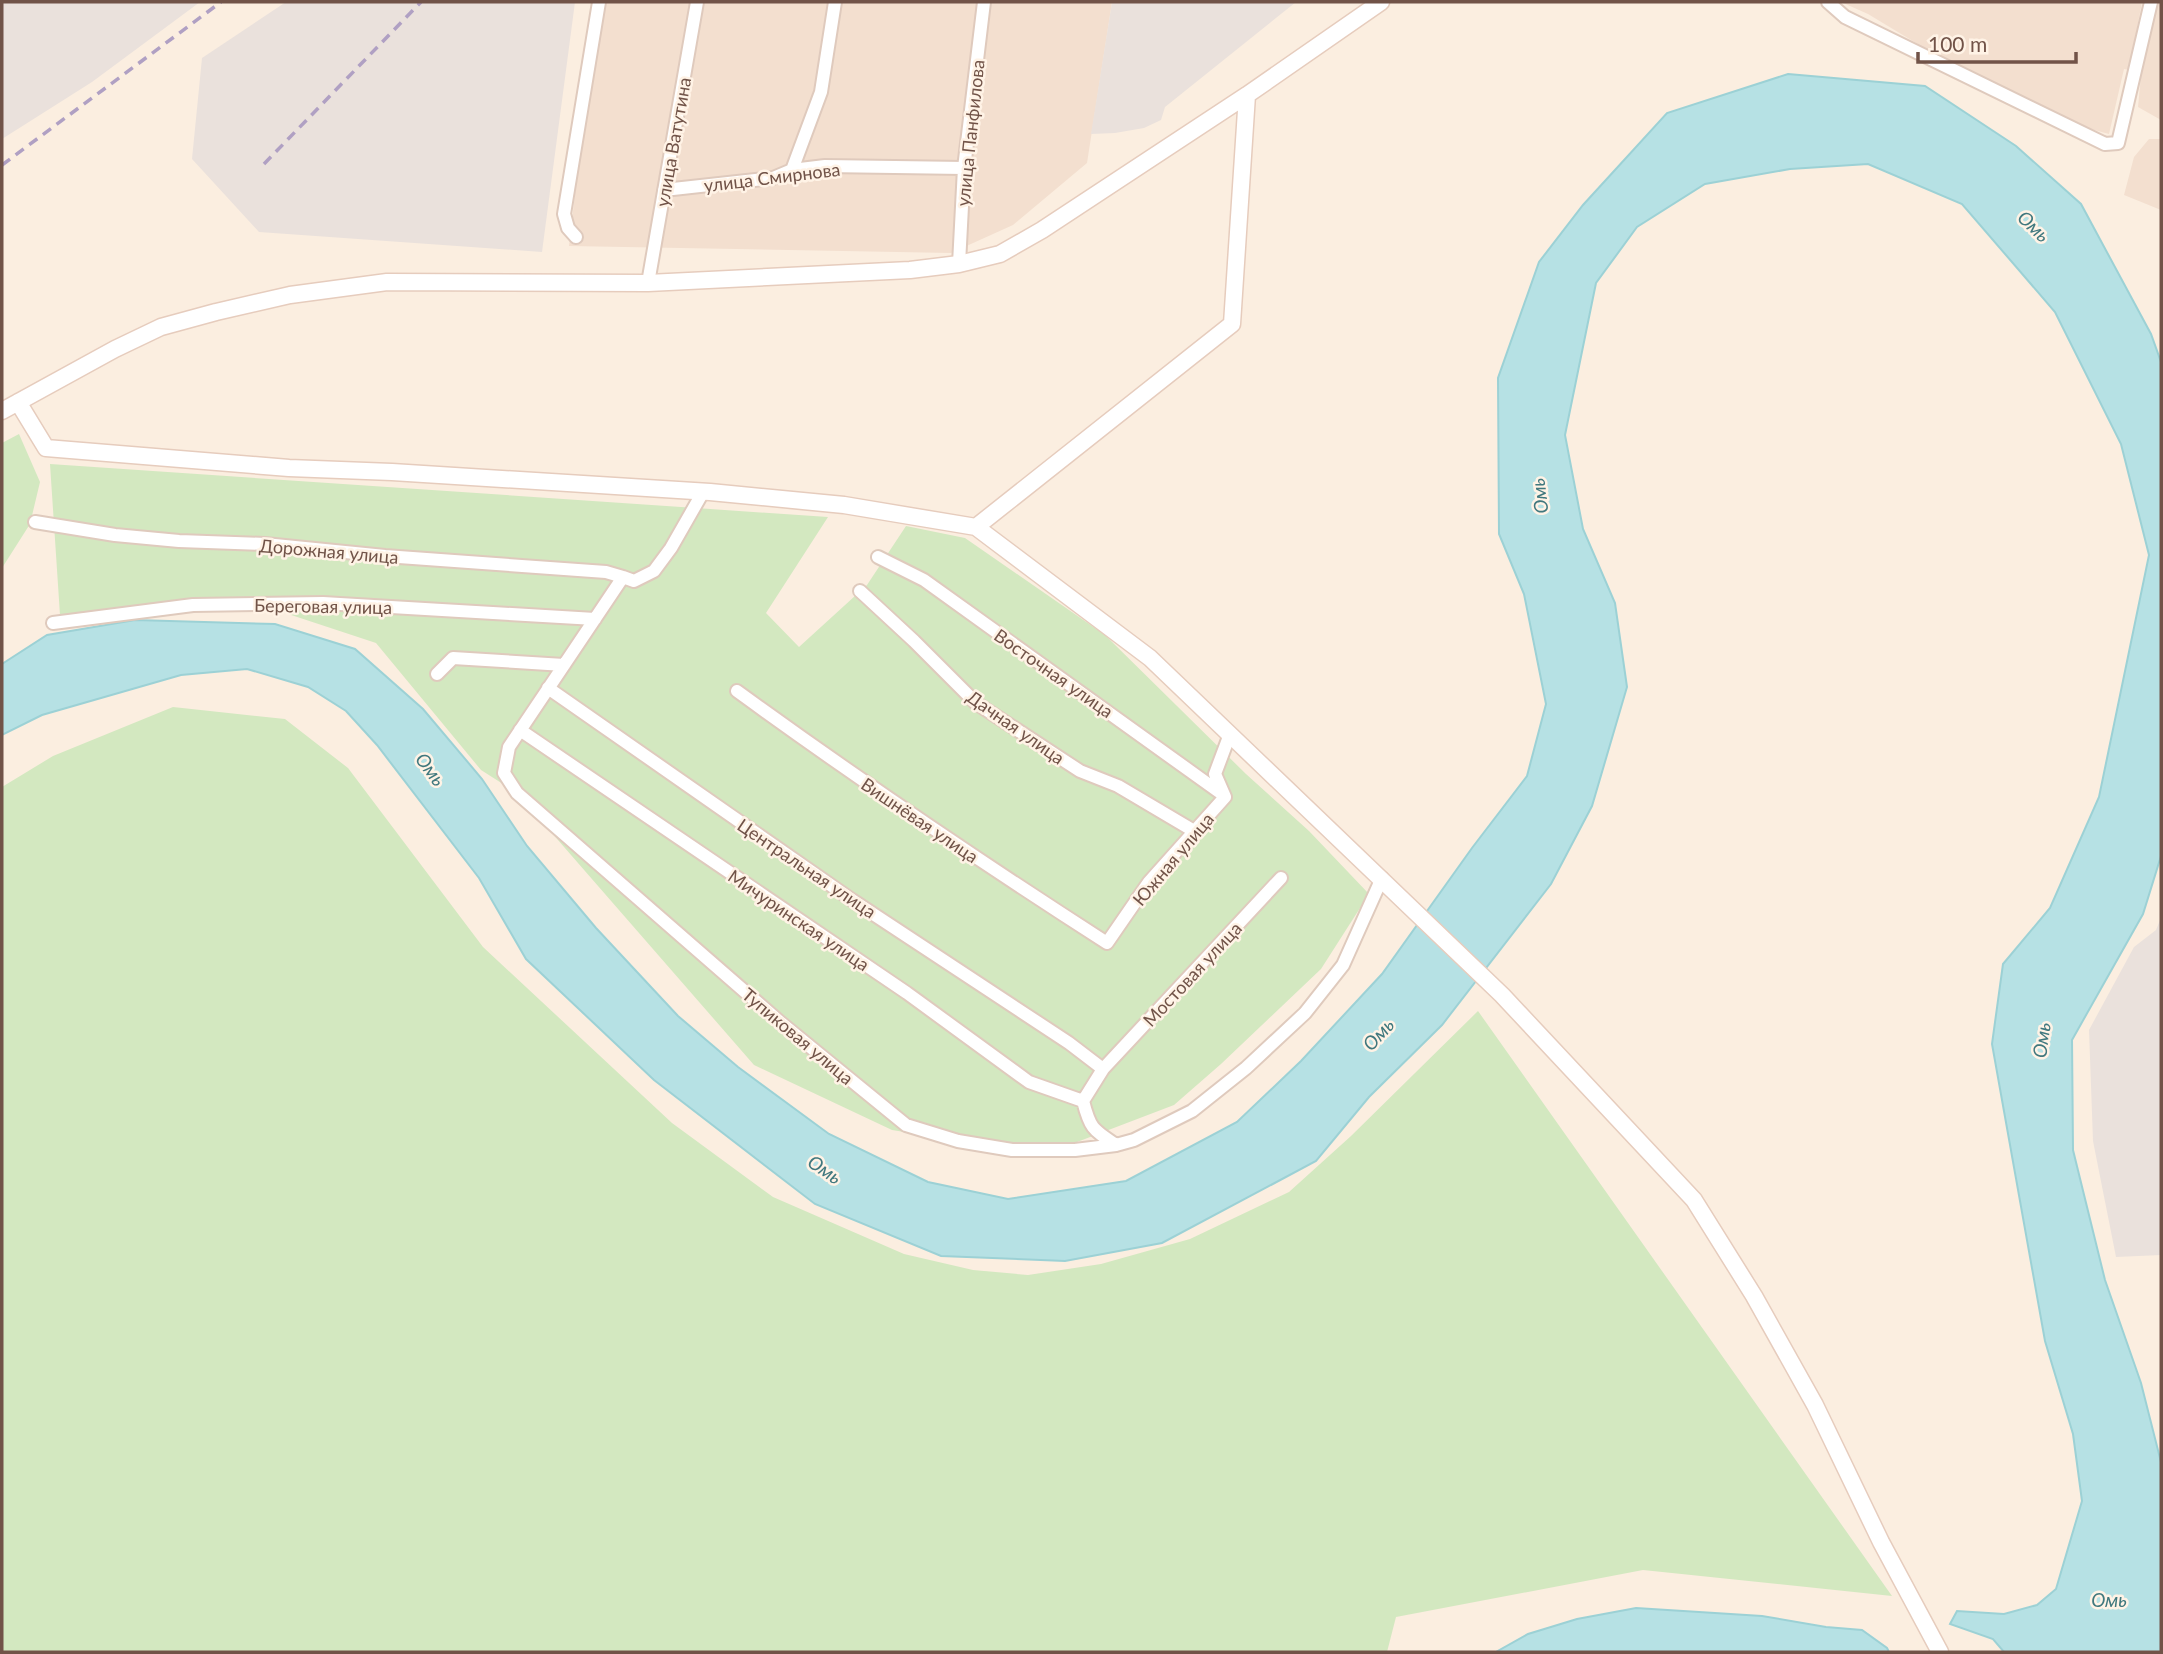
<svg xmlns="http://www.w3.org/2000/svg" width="2163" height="1654" font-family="Lato,sans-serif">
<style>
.residential{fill:#f3dfcf}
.industrial{fill:#eae1dc}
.green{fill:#d3e8c0}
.water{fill:#b6e1e4;stroke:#9cd1d5;stroke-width:2}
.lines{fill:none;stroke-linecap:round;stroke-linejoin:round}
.street-casing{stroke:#dfcabd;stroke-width:16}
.secondary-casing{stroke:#e6ccbd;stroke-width:19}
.street{stroke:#fff;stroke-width:12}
.secondary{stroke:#fff;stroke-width:16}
.rail{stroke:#b0a0c3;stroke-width:3.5;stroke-dasharray:10 7;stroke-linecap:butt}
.labels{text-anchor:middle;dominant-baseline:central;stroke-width:5;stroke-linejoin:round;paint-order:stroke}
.street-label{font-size:18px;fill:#715348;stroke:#fff3e6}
.water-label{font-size:19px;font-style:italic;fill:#40787e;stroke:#fff3e6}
</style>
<rect width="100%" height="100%" fill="#fbeee0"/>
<path class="residential" d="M597,2H1112L1087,163L1013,225L951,253L569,246Z
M1841,2H2142L2129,70L2124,69L2109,134L2058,120L1941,58L1868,14Z
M2148,2H2161V120L2138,107Z
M2149,139H2161V210L2124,195L2134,157Z"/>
<path class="industrial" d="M2,2H200L92,82L2,139Z
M286,2H575L542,252L259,232L192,159L202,58Z
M1112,2H1296L1165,107L1161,120L1144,128L1115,133L1091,134Z
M2161,918V1255L2116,1257L2093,1141L2089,1030L2134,947L2156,930Z"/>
<path class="green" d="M19,434L40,482L30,524L2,568V443Z
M50,464L828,517L766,613L799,647L867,585L906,526L965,538L1105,635L1246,774L1309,831L1369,894L1321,969L1221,1064L1174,1105L1043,1155L892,1130L754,1065L517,793L481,770L376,643L276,610L60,615Z
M173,707L285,719L348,768L483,947L672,1123L773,1197L904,1254L973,1270L1028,1275L1101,1264L1190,1239L1289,1192L1351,1136L1478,1011L1892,1596L1643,1570L1396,1617L1387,1652H2V787L53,756Z"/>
<path class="water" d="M1788,74L1925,86L2016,146L2081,204L2151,334L2161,362V856L2143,914L2072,1040L2073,1150L2105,1280L2141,1383L2161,1462V1652H2004L1993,1639L1950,1624L1957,1611L2004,1614L2037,1605L2056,1589L2082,1501L2073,1434L2045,1341L1992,1044L2003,964L2050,908L2099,797L2149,555L2121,444L2055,312L1962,204L1868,164L1790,169L1705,184L1637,227L1596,283L1565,435L1583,529L1615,603L1627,687L1592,806L1551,884L1442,1025L1369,1097L1316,1161L1162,1243L1065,1261L941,1256L815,1204L654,1080L526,959L479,878L377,745L346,711L308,687L247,669L181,675L42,715L2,735V664L47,635L135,620L275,624L355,649L423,709L482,779L527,846L596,928L678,1016L738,1067L829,1134L928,1182L1008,1199L1126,1181L1237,1122L1301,1061L1382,974L1472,848L1527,776L1546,704L1524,594L1499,534L1498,378L1539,262L1583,205L1667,113Z
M1636,1608L1762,1616L1826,1627L1862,1630L1887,1648L1889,1652H1496L1528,1634L1577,1619Z"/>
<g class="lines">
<g class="street-casing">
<path id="street" d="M1828,2L1845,17L2105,144L2118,143L2151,2
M792,170L821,92L835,2
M664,190L773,178L792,170L825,166L964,168
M576,237L568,228L564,214L599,2
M959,264L964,168L984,2
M648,283L697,2
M703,492L671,548L654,571L634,581L623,577L509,747L504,773L517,793L781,1023L906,1125L958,1141L1012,1150H1075L1116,1145L1134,1140L1192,1111L1246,1068L1305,1013L1343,965L1382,878
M35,522L115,535L179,541L265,544L385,556L606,572L623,577
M878,557L924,580L1222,794
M860,591L914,641L976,703L1080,771L1118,786L1194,831
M53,623L193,605L323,603L595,619
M437,674L453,658L564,665
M548,688L852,900L1069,1043L1103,1069L1083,1101C1090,1128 1092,1129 1116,1145
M737,691C858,779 981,862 1107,943L1149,882L1225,797L1215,774L1230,734
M520,730L907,993L1029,1082L1083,1101
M1103,1069L1281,878"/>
</g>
<g class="secondary-casing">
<path id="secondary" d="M18,402L46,448L289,468L392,472L710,492L844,505L976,527L1150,658L1502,995L1694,1200L1754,1296L1815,1405L1881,1542L1940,1652
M2,411L115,349L161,327L216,312L290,295L387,282L648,283L910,270L959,264L1000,254L1042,230L1247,95L1381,2
M976,527L1232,324L1247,95"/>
</g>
<use href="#street" class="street"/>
<use href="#secondary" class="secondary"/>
<path class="rail" d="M264,164L421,2
M2,165L221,2"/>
</g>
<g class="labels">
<g class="street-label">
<text transform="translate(970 133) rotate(-84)">улица Панфилова</text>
<text transform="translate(673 142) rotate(-80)">улица Ватутина</text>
<text transform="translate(772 177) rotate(-7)">улица Смирнова</text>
<text transform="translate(329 551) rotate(5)">Дорожная улица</text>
<text transform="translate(323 606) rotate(1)">Береговая улица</text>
<text transform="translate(1054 673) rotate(35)">Восточная улица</text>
<text transform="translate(1016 727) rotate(35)">Дачная улица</text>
<text transform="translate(920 820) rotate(34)">Вишнёвая улица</text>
<text transform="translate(1173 859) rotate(-50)">Южная улица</text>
<text transform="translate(807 868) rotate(34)">Центральная улица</text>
<text transform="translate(799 920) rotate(34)">Мичуринская улица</text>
<text transform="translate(1192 974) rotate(-47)">Мостовая улица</text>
<text transform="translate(798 1036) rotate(40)">Тупиковая улица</text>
</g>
<g class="water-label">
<text transform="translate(2034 226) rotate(44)">Омь</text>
<text transform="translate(1539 496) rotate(-97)">Омь</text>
<text transform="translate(431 769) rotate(53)">Омь</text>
<text transform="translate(1378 1034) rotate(-47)">Омь</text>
<text transform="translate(2041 1040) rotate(-82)">Омь</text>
<text transform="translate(825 1169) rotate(34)">Омь</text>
<text x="2109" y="1599">Омь</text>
</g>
</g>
<rect width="2163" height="1654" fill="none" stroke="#715348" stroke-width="7"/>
<path d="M1918 52v10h158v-10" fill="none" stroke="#715348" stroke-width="3.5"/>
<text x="1928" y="52" font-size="21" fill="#715348" stroke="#fff3e6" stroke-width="5" paint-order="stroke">100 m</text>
</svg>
